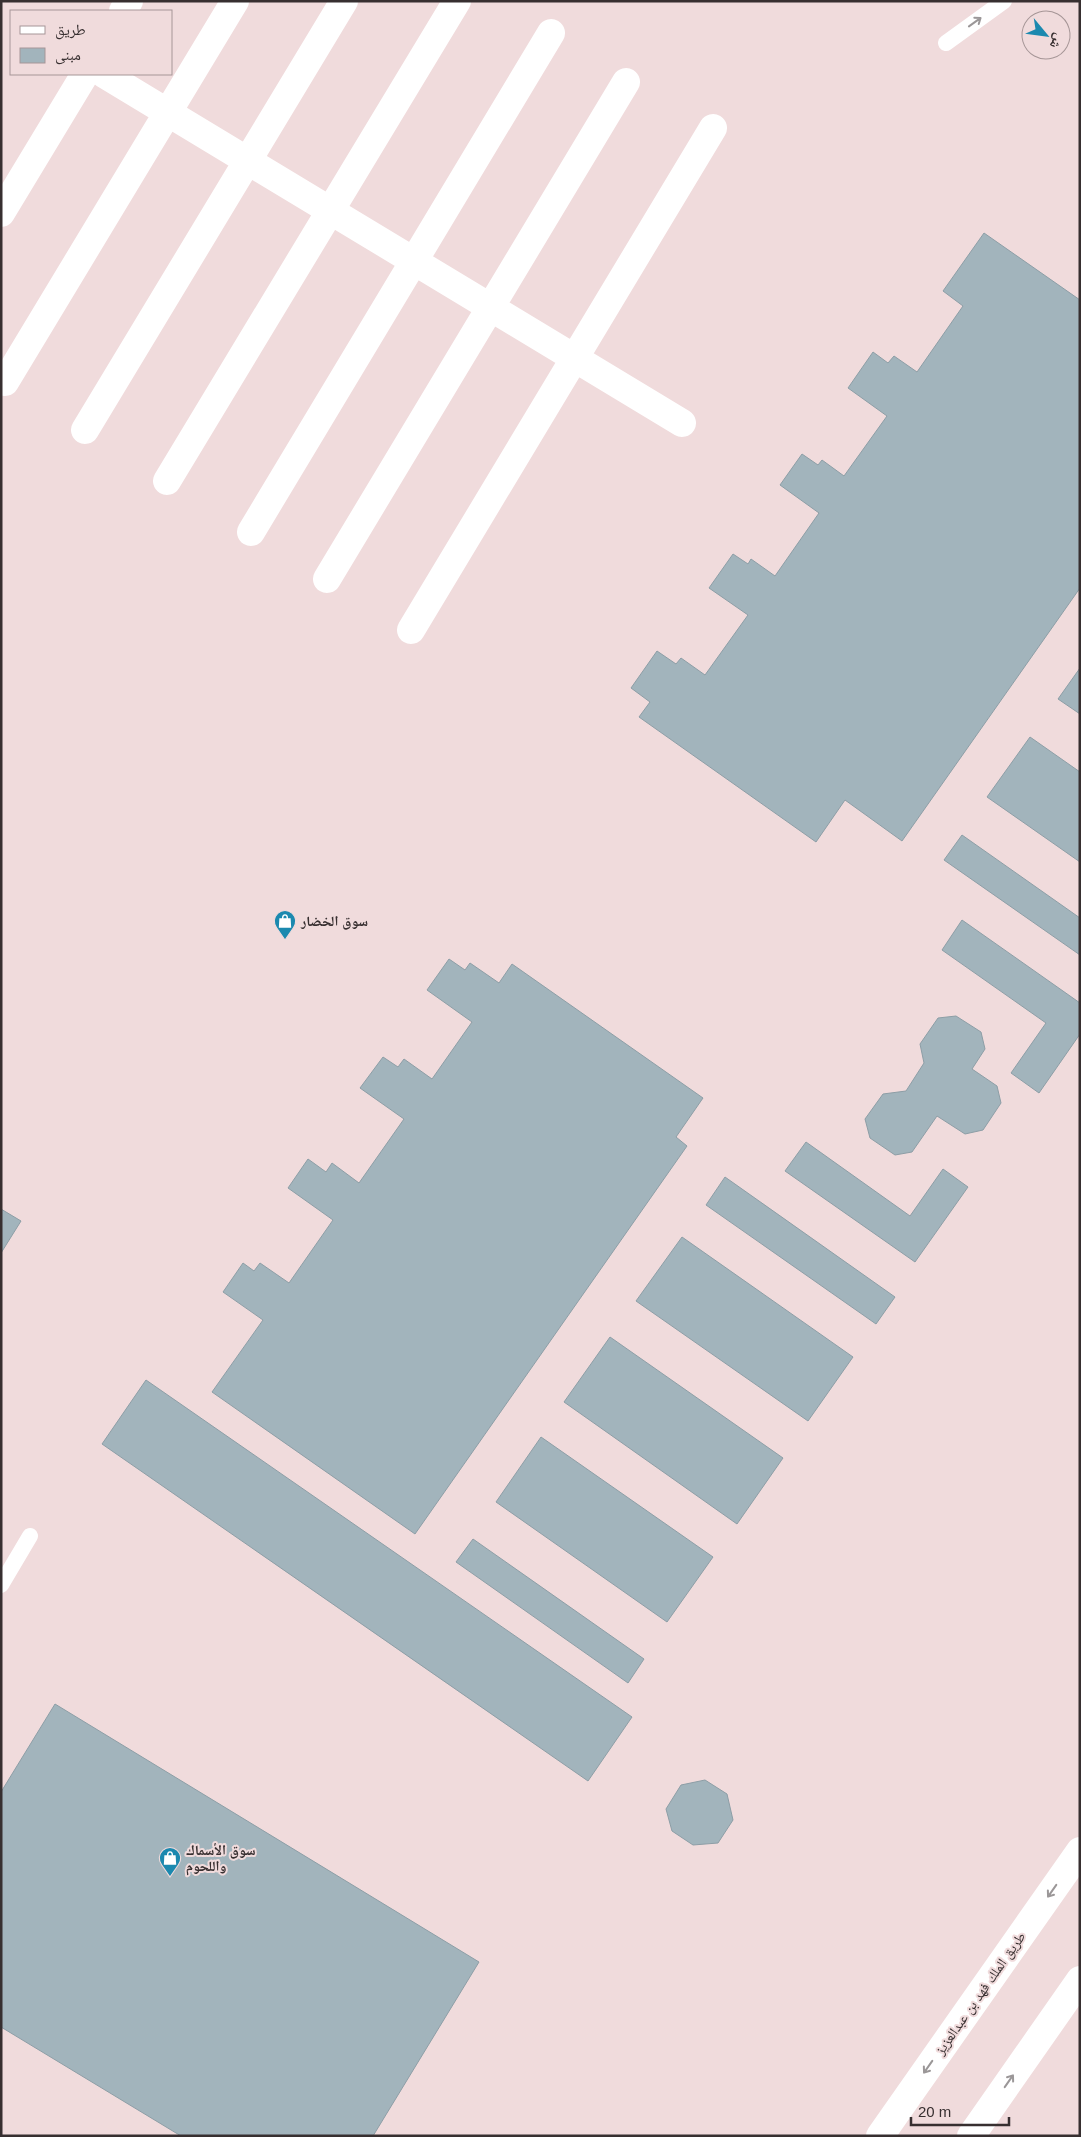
<svg xmlns="http://www.w3.org/2000/svg" width="1081" height="2137" font-family="Arial,'Noto Naskh Arabic',sans-serif">
<style>
.building{fill:#a2b4bc;stroke:#8d9ea6}
.lines{fill:none;stroke-linecap:round;stroke-linejoin:round}
.lane{stroke:#fff;stroke-width:16}
.street{stroke:#fff;stroke-width:28}
.primary{stroke:#fff;stroke-width:28}
.oneway{stroke:#9b9798}
.labels{text-anchor:middle;dominant-baseline:central;stroke-width:4;stroke-linejoin:round;paint-order:stroke}
.poi-label{font-size:14px;font-weight:bold;fill:#372f30;stroke:#f0dbdc;text-anchor:start}
.street-label{font-size:14px;fill:#372f30;stroke:#f0dbdc}
</style>
<rect width="100%" height="100%" fill="#f0dbdc"/>
<path class="building" d="M984,233L1080,300V588L902,841L845,800L816,842L639,717L650,702L631,688L657,651L676,664L681,658L705,675L748,615L709,588L733,554L748,564L751,559L775,576L819,513L780,485L802,454L818,465L822,460L844,476L887,416L848,388L873,352L888,363L894,356L917,372L963,306L943,291Z
M1080,668V714L1058,699Z
M1030,737L1080,772V862L987,797Z
M962,835L1080,918V955L944,860Z
M962,920L1080,1003V1034L1039,1093L1011,1073L1046,1023L942,950Z
M449,959L465,970L470,963L499,983L512,964L703,1098L676,1137L687,1146L415,1534L212,1392L263,1320L223,1292L243,1263L254,1271L260,1263L289,1283L333,1220L288,1188L308,1159L326,1172L332,1163L359,1183L404,1119L360,1088L383,1057L398,1067L404,1059L432,1079L472,1022L427,990Z
M956,1016L981,1032L985,1049L972,1069L997,1086L1001,1103L983,1130L965,1134L937,1116L912,1152L895,1155L870,1138L865,1119L883,1094L906,1091L924,1063L920,1044L938,1018Z
M806,1142L910,1216L943,1169L968,1187L915,1262L785,1171Z
M725,1177L895,1297L876,1324L706,1205Z
M1,1209L21,1221L1,1253Z
M682,1237L853,1357L808,1421L636,1301Z
M610,1337L783,1458L737,1524L564,1402Z
M146,1380L632,1717L588,1781L102,1444Z
M541,1437L713,1557L667,1622L496,1502Z
M473,1539L644,1659L628,1683L456,1562Z
M55,1704L479,1962L373,2136H181L1,2027V1792Z
M705,1780L727,1794L733,1820L718,1843L693,1845L672,1831L666,1809L681,1785Z"/>
<g class="lines">
<path class="lane" d="M946,43L1004,1
M1,1585L30,1536"/>
<path class="street" d="M123,11L129,1
M104,74L682,423
M1,213L85,74
M5,382L235,1
M85,430L344,1
M167,481L457,1
M251,532L551,33
M327,579L626,82
M411,630L713,128"/>
<path class="primary" d="M880,2136L1080,1851
M971,2136L1080,1980"/>
</g>
<defs><path id="oneway-shaft" d="M-6 0H5M1.5-3L5.5 0L1.5 3" fill="none" stroke-width="1.6" stroke-linecap="round" stroke-linejoin="round" transform="scale(1.25)"/></defs>
<g class="oneway">
<use href="#oneway-shaft" transform="translate(975 22) rotate(-36)"/>
<use href="#oneway-shaft" transform="translate(1052 1891) rotate(125)"/>
<use href="#oneway-shaft" transform="translate(928 2067) rotate(125)"/>
<use href="#oneway-shaft" transform="translate(1009 2081) rotate(-55)"/>
</g>
<defs>
<g id="shop-pin" transform="scale(1.125)"><path d="M0 17L-7.5 6A9.5 9.5 0 1 1 7.5 6Z" fill="#1b89af" stroke="#f0dbdc"/><path d="M-5-2.5h2.3a2.7 3.5 0 0 1 5.4 0H5L5.5 6h-11ZM-1.5-2.5h3a1.5 2.3 0 0 0-3 0Z" fill="#fff"/></g>
</defs>
<g fill-rule="evenodd">
<use href="#shop-pin" x="285" y="921"/>
<use href="#shop-pin" x="170" y="1858"/>
</g>
<g class="labels">
<g class="poi-label">
<text x="301" y="921">سوق الخضار</text>
<text x="186" y="1850">سوق الأسماك<tspan x="186" dy="16">واللحوم</tspan></text>
</g>
<g class="street-label">
<text transform="translate(980 1993) rotate(-55)">طريق الملك فهد بن عبدالعزيز</text>
</g>
</g>
<rect width="1081" height="2137" fill="none" stroke="#372f30" stroke-width="5"/>
<rect x="10" y="10" width="162" height="65" fill="#f0dbdc" stroke="#a69697"/>
<rect x="20" y="26" width="25" height="8" fill="#ffffff" stroke="#a69697"/>
<text x="55" y="35" font-size="15" fill="#372f30">طريق</text>
<rect x="20" y="48" width="25" height="15" fill="#a2b4bc" stroke="#a69697"/>
<text x="55" y="60" font-size="15" fill="#372f30">مبنى</text>
<g transform="translate(1046 35) rotate(119)"><circle r="24" fill="#f0dbdc" stroke="#a69697"/>
<path d="M0-4L9 19L0 12L-9 19Z" fill="#1b89af"/>
<text y="-8" font-size="14" font-weight="bold" text-anchor="middle" fill="#372f30">ش</text>
</g>
<path d="M911 2117v8h98v-8" fill="none" stroke="#372f30" stroke-width="2.5"/>
<text x="918" y="2117" font-size="15" fill="#372f30" stroke="#f0dbdc" stroke-width="4" paint-order="stroke">20 m</text>
</svg>
